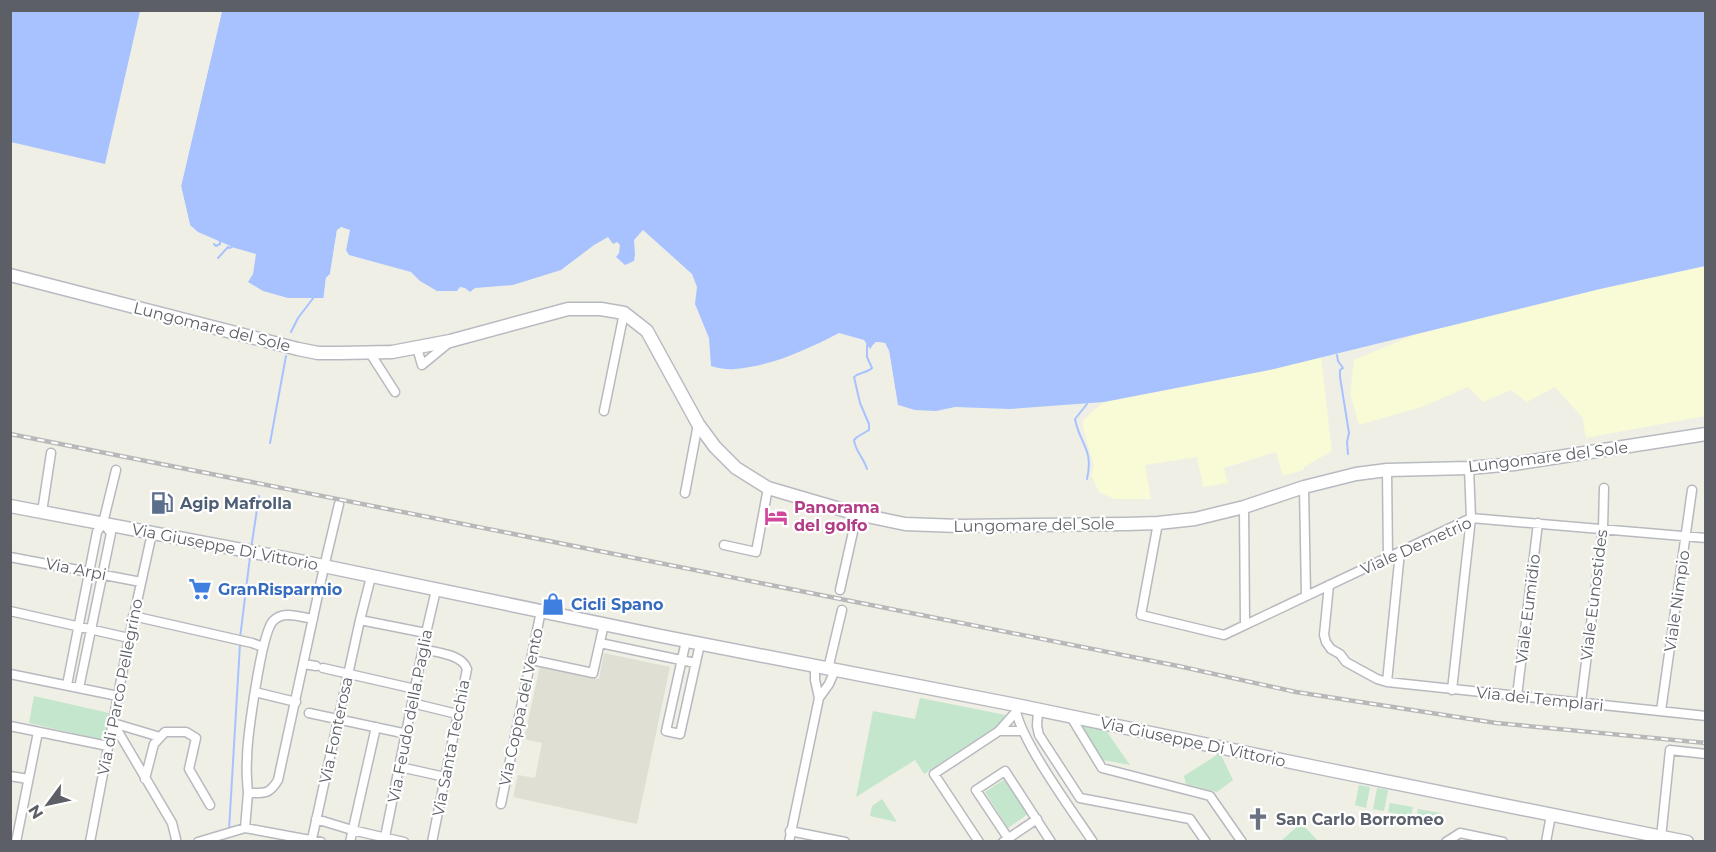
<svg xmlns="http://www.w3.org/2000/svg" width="1716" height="852" font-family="Montserrat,sans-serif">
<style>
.education{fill:#dfdfd4}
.green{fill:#c3e6cc}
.sand{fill:#f9fad6}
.water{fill:#a7c2fe}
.pier{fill:#efefe6}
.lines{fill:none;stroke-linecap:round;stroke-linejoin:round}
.stream{stroke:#a7c2fe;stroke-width:2}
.street-casing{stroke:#b8b9bf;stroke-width:11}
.secondary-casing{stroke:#b9bac1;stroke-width:15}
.street{stroke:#fff;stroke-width:8}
.secondary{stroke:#fff;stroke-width:12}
.rail-casing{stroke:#b8b8b9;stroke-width:4.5}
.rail{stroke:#fff;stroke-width:2;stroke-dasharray:7;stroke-linecap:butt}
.labels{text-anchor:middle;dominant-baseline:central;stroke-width:4.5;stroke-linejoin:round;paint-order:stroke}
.street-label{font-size:16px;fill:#5d5f66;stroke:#fff}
.service-label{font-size:16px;font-weight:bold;fill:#4e5e75;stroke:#fff;text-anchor:start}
.hotel-label{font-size:16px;font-weight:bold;fill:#b23c85;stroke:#fff;text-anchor:start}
.shop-label{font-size:16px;font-weight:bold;fill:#366cbe;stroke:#fff;text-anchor:start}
.worship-label{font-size:16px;font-weight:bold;fill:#5b616d;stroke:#fff;text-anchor:start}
</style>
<rect width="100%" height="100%" fill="#efefe6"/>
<path class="education" d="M604,653L670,667L637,824L513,797L518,775L535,778L542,743L524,739L540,666L599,679Z"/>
<path class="green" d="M34,696L109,713L103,740L29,723Z
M920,698L1006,715L997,726L924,774L915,760L856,797L873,711L915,719Z
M1079,723L1105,729L1130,765L1103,760Z
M1220,753L1233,780L1217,792L1186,784L1184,776Z
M1005,779L1028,814L1008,828L985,792Z
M1359,785L1370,787L1366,808L1355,805Z
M1377,788L1388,790L1384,811L1373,809Z
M882,799L897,822L870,816L872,806Z
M1390,803L1413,807L1411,817L1388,812Z
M1418,809L1441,813L1439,822L1416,818Z
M1301,823L1318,841H1281Z"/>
<path class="sand" d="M1705,266V416L1586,438L1582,417L1555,387L1527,402L1511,390L1483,402L1468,387L1422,407L1359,425L1350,394L1354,360L1416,334L1600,289Z
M1321,357L1332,451L1304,467V470L1283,476L1276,452L1224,468L1228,483L1203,487L1197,457L1145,465L1151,499H1115L1099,492L1091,475L1094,466L1083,428V420L1104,402L1274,369Z"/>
<path class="water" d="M11,10L140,11L105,164L11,142Z
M222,11H1705V266L1600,289L1274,369L1104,402L1010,409L955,407L936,411L915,410L898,405L889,351L885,343L876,342L870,349L864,340L839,333C806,350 772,366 735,369C727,370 718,368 711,366L709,338L695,304L697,287L692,274L643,230L634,240L635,254L634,261L625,265L616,257L619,253L620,245L617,242L613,244L608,237L594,245L561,270L513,285L475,288L470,292L465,288L460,287L457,291H437L420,281L411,272L349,255L346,250L349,230H337L330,274L326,278L324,298H288L263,291L248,282L253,274L256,254L235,248L198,232L190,225L181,186Z"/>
<path class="pier" d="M219,10L222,11L181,186L190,225H188V227L183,212L178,185Z
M341,227L350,230L346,250L343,251L346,232L341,230L333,275L329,280L327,299L323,301L326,278L330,274L337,230Z
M876,342L885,343L889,351L897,401L894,399L886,352L883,346L877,345L870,352L872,346Z"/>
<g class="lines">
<path class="stream" d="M214,244L216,246L220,244V241
M218,258L228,247L229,248L232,247
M291,332L298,318L314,297
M1337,355L1338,361L1343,368L1340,370V377L1349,433L1347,442L1348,454
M1087,404L1075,419C1080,445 1094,449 1087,479
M270,443L286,356
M867,469C864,458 855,451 854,440L857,437L869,430V424L860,403L854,377C860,372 867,373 872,368L867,357V345
M251,549L259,496
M240,638L250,557
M229,830L240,644"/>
<g class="street-casing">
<path id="street" d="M417,348L422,365L450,342
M370,353L395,392
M604,411L624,313
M1387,470L1388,558
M1304,487L1306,596
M685,493L698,424
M1244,507L1245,624
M42,512L51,453
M1158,523L1141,615L1224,635L1471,518L1706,538
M724,545L756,552L768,488
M10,557L141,582
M1329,585L1324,635L1326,642L1331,649L1340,654L1346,662L1377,679L1387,682L1706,716
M840,590L857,514
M10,611L129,638
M133,616L252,643L263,647
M360,620L426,633
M686,641L666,731L680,734L700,644
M600,643L695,663
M423,649C437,653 462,654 467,669L432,842
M532,660L593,673L604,624
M304,664L316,666
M815,666V680L819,698
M323,668L415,689
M828,669L842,610
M10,674L118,696
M1387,682L1400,552
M67,685L97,532L103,523L116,470
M79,688L111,533L104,524
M1452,690L1471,518L1469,468
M255,692L296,702
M1517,696L1538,523
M1581,702L1603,529L1604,488
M412,703L457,714
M1016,705C1013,731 1076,816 1093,842
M1038,710L1037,726L1039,735L1080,798L1190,819L1206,842
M1661,711L1692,490
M309,713L407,734
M1071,717L1102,768L1210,796L1242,842
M113,723L172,823L176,839L175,842
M113,723L160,737
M10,726L108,746
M999,731L1015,713
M400,767L445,777
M10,776L28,779
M145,779L154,744L165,732H186L196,738L189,769L210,805
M248,793C247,782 246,771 247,760C247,739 261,634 273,621C283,610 300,617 313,619
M501,804L541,611
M316,819L352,830L404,842
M245,828L248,793C264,793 269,795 278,780L324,567L339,504
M790,831L845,842
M1008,838L976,790L1005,771L1051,842
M1661,838L1670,750L1706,754
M312,839L360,620L371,577
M16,842L38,732
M90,842L129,638L152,533
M198,842L245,828L321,842
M350,842L376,727
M384,842L426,633L436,590
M789,842L819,698L829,684L835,670
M979,842L934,774L999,731H1023
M1003,842L1037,819
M1446,842L1460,833L1503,842
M1546,842L1551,815"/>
</g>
<g class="secondary-casing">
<path id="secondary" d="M10,275L298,349L318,353H341L392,352L450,341L568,309H601L624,313L647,331L698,424L715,447L736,468L768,488L857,514L905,524L959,526L1126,524L1158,523L1195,519L1244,507L1304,487L1356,474L1387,470L1469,468L1514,464L1706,434
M10,506L285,558L661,636L1016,705L1320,768L1687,842"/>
</g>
<use href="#street" class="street"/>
<use href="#secondary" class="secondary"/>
<g class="rail-casing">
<path id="rail" d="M10,434L1178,666L1296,692L1496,723L1706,743"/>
</g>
<use href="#rail" class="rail"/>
</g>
<defs>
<g id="fuel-bare" transform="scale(1.8)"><path d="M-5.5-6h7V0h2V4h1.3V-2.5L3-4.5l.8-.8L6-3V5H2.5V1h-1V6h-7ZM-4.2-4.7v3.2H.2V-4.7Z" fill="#5c6f8a" stroke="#fff" stroke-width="2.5" paint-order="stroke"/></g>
<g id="hotel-bare" transform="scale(1.8)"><path d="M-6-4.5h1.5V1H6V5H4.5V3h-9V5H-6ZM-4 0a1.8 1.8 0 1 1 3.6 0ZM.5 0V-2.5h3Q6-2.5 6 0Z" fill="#d1479c" stroke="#fff" stroke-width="2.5" paint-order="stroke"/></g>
<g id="supermarket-bare" transform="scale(1.8)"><path d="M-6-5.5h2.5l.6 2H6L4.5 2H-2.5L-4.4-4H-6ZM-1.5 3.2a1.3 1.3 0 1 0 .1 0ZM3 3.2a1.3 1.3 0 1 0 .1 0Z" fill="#3f7fe0" stroke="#fff" stroke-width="2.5" paint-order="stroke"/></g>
<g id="shop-bare" transform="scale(1.8)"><path d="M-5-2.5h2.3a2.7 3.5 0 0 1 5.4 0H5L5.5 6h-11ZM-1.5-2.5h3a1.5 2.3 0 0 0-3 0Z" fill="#3f7fe0" stroke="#fff" stroke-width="2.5" paint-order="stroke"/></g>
<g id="church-bare" transform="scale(1.8)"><path d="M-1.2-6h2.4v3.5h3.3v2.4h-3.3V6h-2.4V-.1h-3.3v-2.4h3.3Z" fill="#6b7280" stroke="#fff" stroke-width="2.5" paint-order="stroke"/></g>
</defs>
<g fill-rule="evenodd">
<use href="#fuel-bare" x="162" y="503"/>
<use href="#hotel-bare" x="776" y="516"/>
<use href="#supermarket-bare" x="200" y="589"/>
<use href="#shop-bare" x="553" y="604"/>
<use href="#church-bare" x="1258" y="819"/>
</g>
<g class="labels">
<g class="street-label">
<text transform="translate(212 327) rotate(14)">Lungomare del Sole</text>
<text transform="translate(1548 457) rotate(-7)">Lungomare del Sole</text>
<text transform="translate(1034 525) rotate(-1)">Lungomare del Sole</text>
<text transform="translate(1416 546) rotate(-24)">Viale Demetrio</text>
<text transform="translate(225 547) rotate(11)">Via Giuseppe Di Vittorio</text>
<text transform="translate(76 569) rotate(11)">Via Arpi</text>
<text transform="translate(1594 595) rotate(-83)">Viale Eunostides</text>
<text transform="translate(1677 601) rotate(-82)">Viale Nimpio</text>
<text transform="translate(1528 609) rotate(-83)">Viale Eumidio</text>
<text transform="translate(120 687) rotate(-79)">Via di Parco Pellegrino</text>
<text transform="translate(1540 699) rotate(6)">Via dei Templari</text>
<text transform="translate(521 707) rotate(-78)">Via Coppa del Vento</text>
<text transform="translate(410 716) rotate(-79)">Via Feudo della Paglia</text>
<text transform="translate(336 730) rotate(-78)">Via Fonterosa</text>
<text transform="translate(1193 742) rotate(12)">Via Giuseppe Di Vittorio</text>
<text transform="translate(451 748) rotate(-79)">Via Santa Tecchia</text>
</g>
<g class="service-label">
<text x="180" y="503">Agip Mafrolla</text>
</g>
<g class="hotel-label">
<text x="794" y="507">Panorama<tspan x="794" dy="18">del golfo</tspan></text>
</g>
<g class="shop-label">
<text x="218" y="589">GranRisparmio</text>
<text x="571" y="604">Cicli Spano</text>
</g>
<g class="worship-label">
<text x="1276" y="819">San Carlo Borromeo</text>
</g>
</g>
<rect width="1716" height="852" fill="none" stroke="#5d5f66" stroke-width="24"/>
<g transform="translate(48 804) rotate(237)" stroke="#ffffff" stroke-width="4.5" paint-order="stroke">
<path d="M0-4.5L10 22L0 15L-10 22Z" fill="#5d5f66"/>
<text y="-9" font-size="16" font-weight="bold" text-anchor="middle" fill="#5d5f66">N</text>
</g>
</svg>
